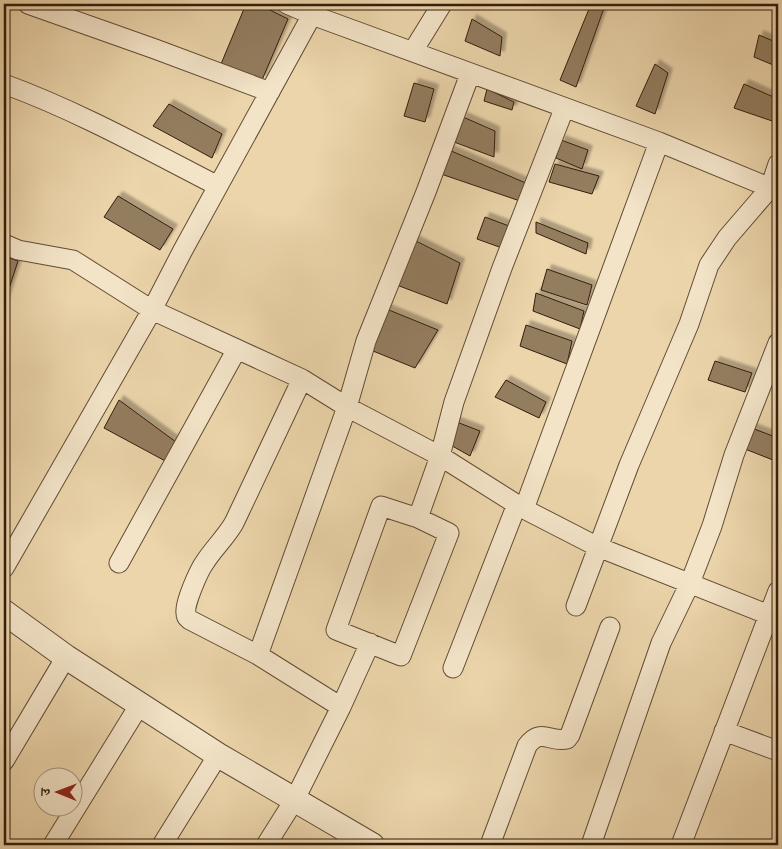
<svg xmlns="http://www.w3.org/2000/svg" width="782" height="849" font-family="'Libre Caslon Text','Noto Serif Devanagari',serif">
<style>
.building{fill:#937d5f;stroke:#331d0d;filter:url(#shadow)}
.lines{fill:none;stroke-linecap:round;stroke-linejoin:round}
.minor-casing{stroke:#614b34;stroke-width:21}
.tertiary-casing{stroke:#614b34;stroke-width:26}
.minor{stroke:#f3e4c8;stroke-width:19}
.tertiary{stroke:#f3e4c8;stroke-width:24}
</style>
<defs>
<filter id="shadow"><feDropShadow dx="4.5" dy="-4.5" stdDeviation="1" flood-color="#0004"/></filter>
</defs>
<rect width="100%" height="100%" fill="#ecd5ab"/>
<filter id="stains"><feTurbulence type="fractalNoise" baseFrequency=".004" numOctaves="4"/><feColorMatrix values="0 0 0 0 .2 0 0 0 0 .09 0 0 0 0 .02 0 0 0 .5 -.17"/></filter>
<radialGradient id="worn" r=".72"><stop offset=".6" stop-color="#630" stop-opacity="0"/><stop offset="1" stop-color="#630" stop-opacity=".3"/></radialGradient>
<path class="building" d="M246,4H258L288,19L262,80L221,64Z
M591,4H601L604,8L576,87L560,80Z
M472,19L502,37L500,56L465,41Z
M759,35L778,43V67L754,57Z
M655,64L668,73L655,114L636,106Z
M414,83L434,89L425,122L404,116Z
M744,84L778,99V123L734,108Z
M487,89L514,102L512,110L484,101Z
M169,104L222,134L212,158L153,126Z
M463,117L495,131L494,157L454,142Z
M561,140L588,150L582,169L556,158Z
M449,150L528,184L520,201L441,174Z
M555,164L599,176L592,194L549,182Z
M118,196L173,229L160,250L104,217Z
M485,217L509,226L502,248L477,239Z
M536,222L588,243L586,254L536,233Z
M414,240L460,263L447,304L394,284Z
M4,256L18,261L4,304Z
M547,269L592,285L587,305L541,290Z
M536,293L584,311L580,329L533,311Z
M384,308L438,330L415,368L373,351Z
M526,325L572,341L567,364L520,346Z
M715,361L752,373L745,392L708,380Z
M506,380L546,402L539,418L495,397Z
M119,400L176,442L169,463L104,428Z
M454,421L480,431L470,456L447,443Z
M749,427L778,438V462L745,449Z"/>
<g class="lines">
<g class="minor-casing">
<path id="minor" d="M28,4L155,49L270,92
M287,4L312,15L659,142L778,191
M413,51L442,4
M4,84C78,111 148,150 218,186
M4,244L18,250L73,260L152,310L302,379L347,407L440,456L524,509L598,547L769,615
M302,379L234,523C226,537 214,548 205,562C199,570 184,604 186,613C186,618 187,617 190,620L258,655L341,707
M381,506L418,518L449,533L401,656L336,630Z
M524,509L659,142
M418,518L440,456L454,402L502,268L564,109
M119,563L237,349
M4,568L152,310L183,250L318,4
M576,606L629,465L689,324L709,265L727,238L770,188L778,164
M258,655L347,407L366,341L426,192L470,74
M453,668L517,504
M724,731L778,751
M4,761L66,657
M53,845L140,704
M162,845L218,755
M266,845L295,799L341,707L370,643
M490,845L527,746C541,727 550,743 567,739L570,735L610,627
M591,845L661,643L690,583L712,526L734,455L778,343
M681,845L778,591"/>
</g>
<g class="tertiary-casing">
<path id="tertiary" d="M4,612L66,657L218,755L372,845"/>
</g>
<use href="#minor" class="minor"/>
<use href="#tertiary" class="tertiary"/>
</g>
<rect width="782" height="849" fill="none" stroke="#ecd5ab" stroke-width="20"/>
<rect x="5" y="5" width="772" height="839" fill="none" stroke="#331d0d" stroke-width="2.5"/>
<rect x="10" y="10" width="762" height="829" fill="none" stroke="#331d0d"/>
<g transform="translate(58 792) rotate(271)"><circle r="24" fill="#f3e4c8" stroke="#a6947d"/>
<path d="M0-4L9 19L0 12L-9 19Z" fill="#8f2418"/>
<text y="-8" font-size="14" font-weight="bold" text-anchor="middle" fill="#331d0d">उ</text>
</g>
<rect width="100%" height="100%" filter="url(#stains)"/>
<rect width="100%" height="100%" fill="url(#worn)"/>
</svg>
